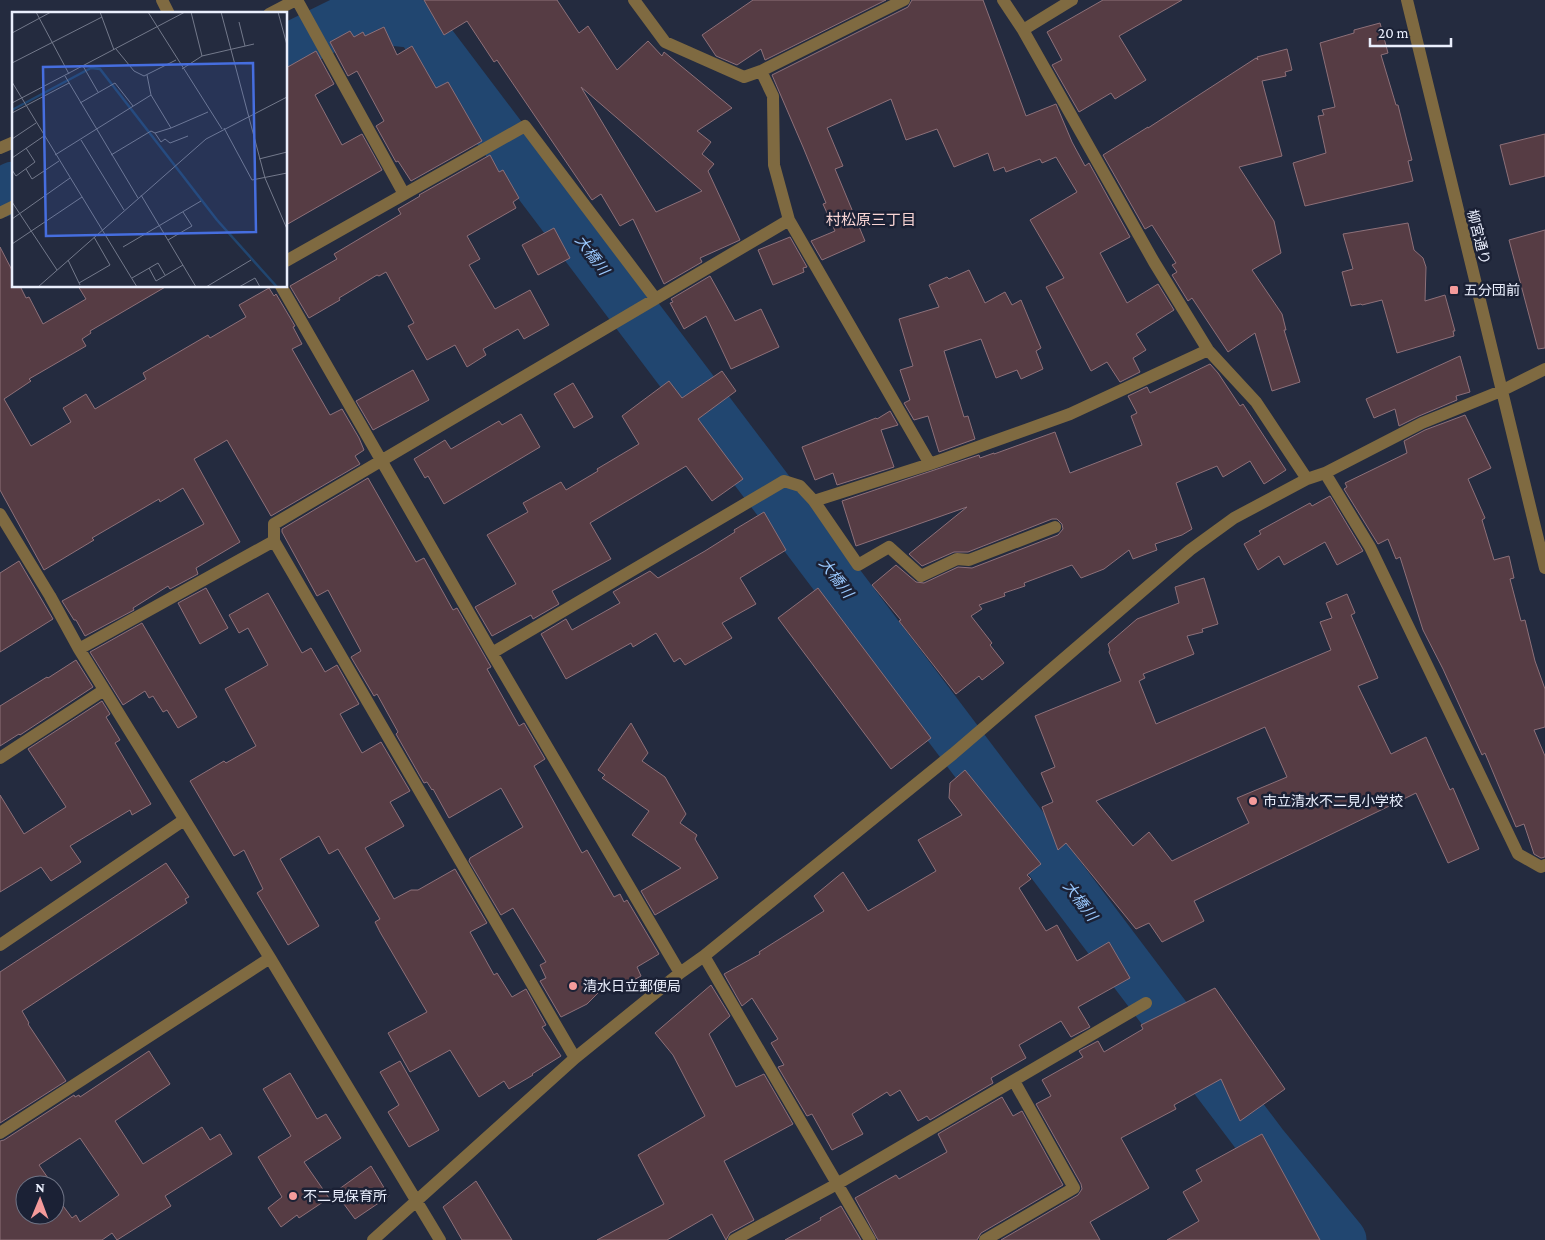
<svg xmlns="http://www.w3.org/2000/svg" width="1545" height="1240" font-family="'Crimson Pro','Noto Sans JP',serif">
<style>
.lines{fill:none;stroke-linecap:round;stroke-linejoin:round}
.river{stroke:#214670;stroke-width:49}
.building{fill:#563c44;stroke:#8d7079;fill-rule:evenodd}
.minor{stroke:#7f6a41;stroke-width:12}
.poi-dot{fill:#f59b9b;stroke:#1b2135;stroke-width:2}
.labels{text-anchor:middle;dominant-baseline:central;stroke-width:5;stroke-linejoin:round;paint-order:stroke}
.street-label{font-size:14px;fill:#eaeffd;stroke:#1b2135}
.poi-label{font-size:14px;fill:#eaeffd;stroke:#1b2135;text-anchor:start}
.neighbourhood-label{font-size:15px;fill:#f8d4d3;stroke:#1b2135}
.water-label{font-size:15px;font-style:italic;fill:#99c7fc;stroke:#1b2135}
.inset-river{fill:none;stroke:#214670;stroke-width:2.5}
.inset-road{fill:none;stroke:#73798b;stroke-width:1}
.view{fill:#466edf;fill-opacity:0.15;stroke:#466edf;stroke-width:2.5}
.inset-edge{fill:none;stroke:#eaeffd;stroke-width:2.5}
</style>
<rect width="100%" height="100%" fill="#242b3f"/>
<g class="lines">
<path class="river" d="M286,49L351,17L417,24L1263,1144L1342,1240
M0,193L14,186"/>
</g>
<path class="building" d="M424,0H557L579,33L588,26L617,70L648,41L662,56L664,52L732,108L697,131L711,142L702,154L714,164L708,171L740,240L700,258L702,262L664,284L633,219L620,226L601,194L592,200L503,69L497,60L494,62L467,21L444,35ZM581,87L702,191L656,212Z
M753,0H886L765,60L761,49L737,65L716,56L702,35Z
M912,0H983L1026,116L1056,104L1072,142L1085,166L1089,163L1130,237L1100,253L1127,303L1158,284L1174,310L1136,334L1146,350L1133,358L1140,372L1120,382L1107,362L1091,371L1046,287L1064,278L1030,220L1077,192L1056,157L1042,163L1040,159L1006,172L1004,167L994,171L988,153L954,167L937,129L906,140L891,99L827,128L843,166L835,169L865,241L822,260L811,241L835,231L823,204L826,203L803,147L772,75L908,7Z
M1103,0H1182L1119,36L1146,80L1115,99L1111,93L1079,112L1052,65L1062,60L1047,32Z
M1380,23L1388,53L1381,55L1396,105H1398L1407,141L1412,160L1408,161L1413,181L1305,206L1293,163L1326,153L1318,116L1324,115L1322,110L1335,107L1320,43L1354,33V30Z
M384,27L397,55L412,46L436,88L448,82L482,141L411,181L398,161L396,162L376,126L384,121L357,71L348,76L330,42L350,31L354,37L363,32L365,36Z
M1287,49L1292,70L1285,72L1286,76L1262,81L1282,156L1239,167L1274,221L1281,253L1252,270L1282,314L1286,330H1284L1300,382L1272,391L1255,333L1228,352L1192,298L1188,301L1172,275L1177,272L1172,265L1176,263L1152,225L1145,229L1103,155L1148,127V128L1256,58L1258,60L1257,57Z
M316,51L334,84L315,95L342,145L362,134L382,170L286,225V68Z
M1545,134V176L1510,185L1500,145Z
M490,155L499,172L503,170L519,198L513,202L516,208L467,236L480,259L469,265L495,309L530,290L549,325L524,339L518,329L483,349L486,355L467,367L455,345L427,360L408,326L414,323L386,272L379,276L377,275L339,298L340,300L309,318L290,286L337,259L334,254L401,214L398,209L420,196L419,195Z
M1408,223L1414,250L1423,258L1426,267L1425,301L1445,295L1455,331H1453L1454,336L1397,353L1382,300L1362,305L1361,304L1351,306L1342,272L1353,269L1343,234Z
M554,228L570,258L538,275L522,245Z
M1545,230V348L1538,349L1509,240Z
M790,237L807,267L803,268L804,272L773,285L758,250Z
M0,247L14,274V286H20L26,298L29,297L43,324L86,299L78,286H167L90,331L91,333L82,339L86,346L29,379L31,381L4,399L31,446L71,422L63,408L86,394L95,409L146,379L143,373L208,335L210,338L246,317L239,305L269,288L274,296L276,294L295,326L293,327L302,344L292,349L330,415L342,409L359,438L364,450L355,456L360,464L271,516L227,440L194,459L240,542L196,568L198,574L170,589L168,586L133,608L134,610L85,636L76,620H74L62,601L204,524L183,488L160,502L159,499L92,538L94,540L44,570L0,490Z
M969,270L985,303L1005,292L1012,305L1021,300L1041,348L1036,351L1043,369L1021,379L1017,370L996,378L981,339L944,351L964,417L968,416L975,439L939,452L928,416L914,420L904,403L910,400L900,370L913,366L899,319L939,307L929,285L947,277L949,279Z
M710,276L735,321L761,309L779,347L731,369L706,316L684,329L670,303L673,302L671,299Z
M1460,356L1470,392L1456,396L1457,400L1419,416L1399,426L1395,409L1374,418L1366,399Z
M1210,364L1218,373L1240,406L1243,404L1286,470L1264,484L1250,461L1223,477L1217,466L1176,483L1192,529L1182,535L1155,544L1157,550L1133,559L1129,550L1104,569L1081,578L1072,565L1024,583L1025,586L1004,593L1005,596L979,605L982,609L971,616L992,643L990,645L1004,663L982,680L979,676L956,694L899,621L901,620L872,585L896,565L916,582L924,583L958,567L972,568L1058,535L1063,529L1062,524L1057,519H1052L968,552H954L922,566L909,554L967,507L856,546L842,501L979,455L980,458L994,453V454L1055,432L1070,473L1142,445L1131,416L1137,413L1128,396L1147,387L1150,393Z
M413,370L429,400L373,430L356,401Z
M722,371L736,391L698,419L743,479L712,501L686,466L590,523L611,559L552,591L559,604L533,619L531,615L492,636L475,607L516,584L487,535L528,512L523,503L561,482L566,490L598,471L597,469L639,444L622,416L669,381L682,398Z
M573,383L593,417L574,428L554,394Z
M890,411L898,425L881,430L894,467L837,485L833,473L815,480L802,447L876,418L877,419Z
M521,414L540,447L444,504L428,476L425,478L414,459L445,440L451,449L499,421L502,425Z
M1465,415L1491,468L1468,479L1485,518L1482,520L1494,560L1509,556L1514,578L1510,579L1521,621L1525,620L1535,661L1545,689V727L1534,730L1545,756V857L1541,858L1534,854L1524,824L1516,827L1485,753L1482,755L1443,669L1423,630L1400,557L1396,559L1388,539L1378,544L1344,489L1347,487L1345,483L1407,453L1404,441L1425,430Z
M368,478L416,562L424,558L453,610L457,608L491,667L487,669L519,726L524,723L545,759L534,766L582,853L587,850L614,897L620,894L624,902L627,900L659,954L637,967L641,976L616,990L610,981L587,1004L561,1017L540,981L546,978L540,965L546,962L513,908L501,915L469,861L470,858L523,827L501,788L449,818L433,789L432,790L427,782L424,783L396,734L398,732L377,694L374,696L351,657L361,651L328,590L317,596L282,532V529Z
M1330,496L1363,551L1337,565L1325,542L1284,565L1279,556L1258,570L1244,544L1261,534L1259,531L1310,503L1312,506Z
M764,512L786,550L740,578L756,604L722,623L732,638L685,665L680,658L674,662L656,633L633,647L631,643L566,679L541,634L566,619L572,630L620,603L613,592L650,571L658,578L705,551L735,532L734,530Z
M19,561L53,619L0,652V573Z
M1204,578L1218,624L1202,629L1203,632L1187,636L1194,654L1143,674L1145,678L1139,681L1156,724L1331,650L1320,622L1332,618L1326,603L1347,594L1355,613L1351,615L1378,678L1358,686L1391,754L1426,737L1450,790L1453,788L1479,849L1448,863L1416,793L1194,901L1204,921L1162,942L1149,923L1136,929L1066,843L1058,850L1042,807L1053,802L1041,773L1055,767L1035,716L1121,681L1109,652L1110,650L1108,644L1137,619L1179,603L1175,587ZM1265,727L1287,777L1237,798L1249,823L1172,861L1149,832L1133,846L1096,801Z
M206,588L228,628L200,644L178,603Z
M818,588L931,738L891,769L778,618Z
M268,593L302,653L311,648L325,672L337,665L359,704L340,714L362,753L381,742L410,791L390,802L404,826L365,848L394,899L411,890H418L455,869L487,923L470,932L494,975L497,973L512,997L526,989L546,1025L542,1027L561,1056L532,1074L533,1075L509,1089L504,1081L479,1097L450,1050L410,1072L388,1033L427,1012L380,932L375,922L380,919L338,849L329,854L319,836L280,859L319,926L288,945L257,893L263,889L244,850L234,856L190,781L224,761L226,763L256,746L225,689L268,665L248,628L239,633L229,615Z
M142,623L197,717L178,728L167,710L163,712L153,696L149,698L145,691L123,705L90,652Z
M76,660L93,687L20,735L19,734L0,746V706L47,677L48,678Z
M102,701L110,714L106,717L120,740L115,743L151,804L132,815L130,810L70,846L81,862L51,881L41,867L0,892V795L24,834L66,807L28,749Z
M631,723L648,753L642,761L665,777L686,814L680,823L697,835L695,839L718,878L655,915L641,891L681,868L632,835L649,811L602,778L605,775L598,770Z
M965,770L1041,864L1027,875L1031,879L1019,888L1046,931L1057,925L1077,961L1109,942L1130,978L1078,1007L1090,1027L1071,1037L1061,1021L1019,1045L1026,1058L991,1078L993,1083L930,1120L927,1116L918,1121L900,1090L890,1096L887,1092L852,1114L863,1134L832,1150L812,1114L807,1116L778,1067L784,1065L771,1043L778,1039L752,998L742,1006L724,974L760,954L759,952L824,911L814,896L843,872L868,911L936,871L918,840L962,815L949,798L950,783Z
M166,863L189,897L185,899L187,903L22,1011L29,1023L28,1024L66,1081L0,1123V972Z
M711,985L730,1016L709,1034L736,1087L764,1074L793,1124L724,1161L754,1220L730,1233L726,1240L712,1214L667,1240H597L664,1204L638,1155L705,1116L673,1055L655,1033Z
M1215,988L1285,1089L1240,1121L1221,1079L1174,1105L1176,1109L1121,1138L1149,1188L1090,1222L1100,1240H1001L1078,1195L1082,1189L1081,1184L1036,1104L1051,1096L1042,1080L1083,1057L1079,1051L1098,1041L1104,1052L1143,1029L1141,1025Z
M149,1051L170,1084L115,1121L143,1164L202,1127L210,1140L220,1134L232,1154L165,1196L171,1206L117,1240L112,1233L102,1240H0V1141L4,1140L74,1095L75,1097L79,1095L80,1097ZM80,1138L119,1195L80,1222L76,1215L72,1218L55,1195V1215H25V1185H48L46,1183L50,1181L39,1165Z
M400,1061L439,1130L409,1147L388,1112L399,1105L380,1072Z
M290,1073L317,1119L326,1114L341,1138L304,1162L329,1198L299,1218L297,1215L281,1227L268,1208L282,1197L258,1157L291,1136L263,1089Z
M1002,1097L1013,1116L1022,1111L1063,1185L981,1233L977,1240H878L855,1198L896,1175L899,1179L947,1152L938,1134Z
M1262,1134L1320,1240H1167L1199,1221L1183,1192L1202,1181L1196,1170Z
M371,1166L389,1196L355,1219L335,1192Z
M476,1181L512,1240H462L443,1207Z
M841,1206L861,1240H785L821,1220L820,1218Z"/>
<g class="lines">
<path class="minor" d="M162,0L169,14
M297,0L404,194
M634,0L665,42L744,77L761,71L904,0
M1003,0L1023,30L1154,262L1208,350L1256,402L1307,479
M1407,0L1545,568
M269,14L296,0
M1023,30L1072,0
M761,71L773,96L774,165L789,220
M0,148L14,142
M0,213L14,206
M286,261L525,126L655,298
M281,286L492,653L680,973
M1325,473L1370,547L1518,854L1541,867L1545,865
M814,501L858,565L889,547L921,576L957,559L969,560L1055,527
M0,514L50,596L79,649L270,958L440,1240
M274,541L575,1058
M79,649L274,541V524L789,220L930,464L1070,414L1208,350
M492,653L784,481L800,486L814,501L930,464
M0,758L104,690
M0,945L184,820
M704,956L870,1240
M0,1133L270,958
M373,1240L575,1058L680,973L704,956L953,754L1190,550L1234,518L1307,479L1325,473L1422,423L1501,391L1545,369
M734,1240L837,1184L1146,1003
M985,1240L1074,1188L1014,1081"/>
</g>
<g class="poi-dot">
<rect x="1449" y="285" width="10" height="10" rx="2.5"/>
<circle cx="1253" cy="801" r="5"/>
<circle cx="573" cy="986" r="5"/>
<circle cx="293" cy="1196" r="5"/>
</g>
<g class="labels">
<g class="street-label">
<text transform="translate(1479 237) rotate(76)">柳宮通り</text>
</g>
<g class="poi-label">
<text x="1464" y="290">五分団前</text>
<text x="1263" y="801">市立清水不二見小学校</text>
<text x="583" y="986">清水日立郵便局</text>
<text x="303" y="1196">不二見保育所</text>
</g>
<g class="neighbourhood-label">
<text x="871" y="220">村松原三丁目</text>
</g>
<g class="water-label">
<text transform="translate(592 255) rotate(53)">大橋川</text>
<text transform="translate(836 578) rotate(53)">大橋川</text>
<text transform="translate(1080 901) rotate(53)">大橋川</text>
</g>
</g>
<g transform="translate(12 12)">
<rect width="275" height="275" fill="#242b3f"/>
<path class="inset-river" d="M0,98L79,56L88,57L205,208L265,275"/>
<path class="inset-road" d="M24,0L57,62M88,0L102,38M136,0L210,117M179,0L190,44L242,32M209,0L253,166L275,217M266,0L275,33M227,10L233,34M0,21L39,0M104,37L122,59L132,64L164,48M0,51L90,5M71,54L86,80M170,57L190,44M135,63L139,83M53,64L126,186M0,70L125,275M0,91L173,0M68,91L103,71L121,94M0,101L57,71M212,116L240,168L275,161M143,121L149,130L153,127L158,131L176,124M0,127L24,111M69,128L112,198M43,143L139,83L159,116L196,100M99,143L139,119L143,121L159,116M0,146L32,124M247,147L275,140M14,157L20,167L47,149M0,158L4,164L23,150L14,136M129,183L184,275M0,190L45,258M0,207L58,166M156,228L180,214L171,200M0,232L70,185M111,235L189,189M56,248L68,273M137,256L144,269L171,253M120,266L146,251L153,263M67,271L98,253L82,225M26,275L194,127L275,85M194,275L239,248M227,275L243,266L248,275"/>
<path class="view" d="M241,51L244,220L34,224L31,55Z"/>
<rect width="275" height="275" class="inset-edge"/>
</g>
<g transform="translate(40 1200) rotate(1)"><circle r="24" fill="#1b2135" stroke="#6e7385"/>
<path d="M0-4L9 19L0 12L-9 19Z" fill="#f59b9b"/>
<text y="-8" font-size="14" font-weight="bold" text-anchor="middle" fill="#eaeffd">N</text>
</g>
<path d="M1370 38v8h81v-8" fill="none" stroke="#eaeffd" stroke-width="2.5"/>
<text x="1378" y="38" font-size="15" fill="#eaeffd" stroke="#1b2135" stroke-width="4" paint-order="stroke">20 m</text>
</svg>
